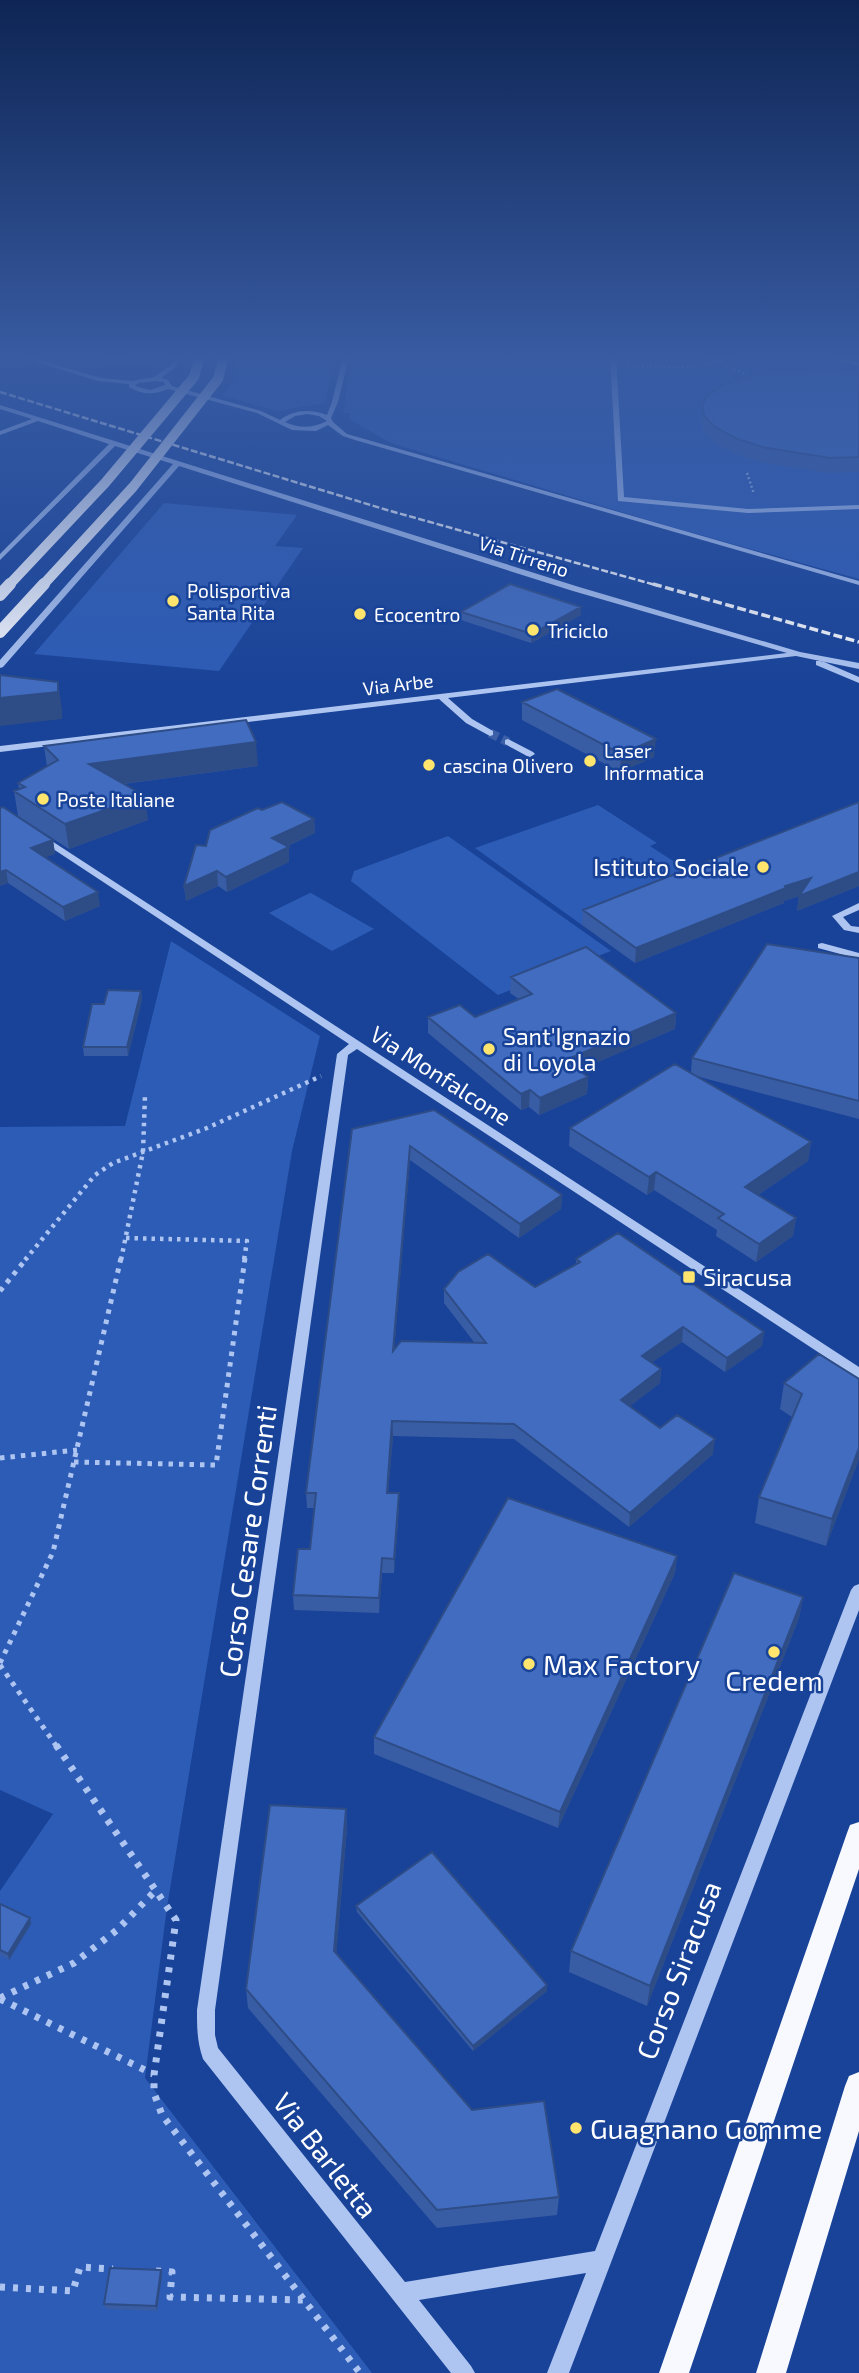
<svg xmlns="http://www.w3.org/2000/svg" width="859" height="2373" font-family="'Exo 2',sans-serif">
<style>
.green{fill:#2d5cb6}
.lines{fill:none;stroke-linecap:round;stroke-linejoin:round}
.minor-tunnel{stroke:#3c5fa7;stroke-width:9;stroke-dasharray:9 4.5;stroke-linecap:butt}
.path-far3{stroke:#aec5f1;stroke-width:2.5;stroke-dasharray:2 2.5;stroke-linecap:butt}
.path-far2{stroke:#aec5f1;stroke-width:4.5;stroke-dasharray:3.5 5;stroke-linecap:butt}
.path-far1{stroke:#aec5f1;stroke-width:5;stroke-dasharray:4.5 6;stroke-linecap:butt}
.path{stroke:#aec5f1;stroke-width:7;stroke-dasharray:5 8;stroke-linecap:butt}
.minor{fill:#aec5f1;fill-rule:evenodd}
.major{fill:#f7f9ff;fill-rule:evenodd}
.rail-far1{stroke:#fff;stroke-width:2.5;stroke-dasharray:7 2.5;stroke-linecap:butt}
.rail{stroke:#fff;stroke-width:3.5;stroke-dasharray:9 3.5;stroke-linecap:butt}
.major-bridge-far1{stroke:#f7f9ff;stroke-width:10}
.major-bridge{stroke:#f7f9ff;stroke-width:12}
.wall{fill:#395da4}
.shaded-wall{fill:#2e4c86}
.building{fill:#426cbf;stroke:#2e4c86;stroke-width:2}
.poi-dot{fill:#ffe56d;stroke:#194398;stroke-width:2.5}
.labels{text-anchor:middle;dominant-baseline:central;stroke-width:5;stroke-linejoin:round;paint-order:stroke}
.far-street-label{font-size:19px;fill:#fff;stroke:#194398}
.far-poi-label{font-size:19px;fill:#fff;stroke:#194398;text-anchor:start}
.poi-label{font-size:23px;fill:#fff;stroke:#194398;text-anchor:start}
.street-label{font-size:23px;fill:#fff;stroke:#194398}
.near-street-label{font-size:28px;fill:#fff;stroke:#194398}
.near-poi-label{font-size:28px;fill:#fff;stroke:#194398;text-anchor:start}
</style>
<rect width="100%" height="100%" fill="#194398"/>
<path class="green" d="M238,356H335L325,403L278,411L223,396L235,377Z
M352,356H859V579L668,526L391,443L349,419L350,413H343Z
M164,503L297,515L275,546L303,548L219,671L34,654Z
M598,805L657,843L650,846L701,879L582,925L475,848Z
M448,836L611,951L498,995L351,881L354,871Z
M310,893H311L374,929L332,951L269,913Z
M171,941L320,1036L292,1151L167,1907L145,2078L372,2373H0V1891L53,1814L0,1790V1127L125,1126Z"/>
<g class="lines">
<path class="minor-tunnel" d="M490,733L508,742"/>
<path class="path-far3" d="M705,356L747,375
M628,366L694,367L735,356
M747,473L754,494"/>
<path class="path-far2" d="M126,1238L247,1241L244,1260
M25,1260L95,1175L113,1163L207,1128L321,1076
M121,1260L143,1152L145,1095"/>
<path class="path-far1" d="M0,1291L27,1258
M0,1458L77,1450
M74,1462L216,1465L245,1258
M0,1663L53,1552L121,1258
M0,1665L57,1747"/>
<path class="path" d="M56,1745L176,1920L154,2075V2093L162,2115L360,2373
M0,1998L74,1963L117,1930L156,1890
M0,1999L153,2074
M156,2271L172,2272L170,2297L303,2300
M0,2287L73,2291L80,2267L113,2269"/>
<path class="minor" d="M17,356H26L101,378L132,381L154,377L172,364L173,356H179L177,366L161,378L168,380L172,386L261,411L280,420C294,409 311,409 327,415L332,402L343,356H349L338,402L331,418L333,422L347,434L859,581V585L355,440L343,436L328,425L316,431L292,430L257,413L168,389C154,395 142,395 129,387V384L98,381ZM156,381L164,382L165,385L150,390L135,386L138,383ZM307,414L319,416L327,421C313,428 299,429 285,422L295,416Z
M610,356H616L624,497L748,509L859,505V509L748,513L618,501Z
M824,356H834L859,362V366Z
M0,405L579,587L800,652L859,663V669L796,656L448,698L472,719L493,731V735L490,736L466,723L439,699L0,752V746L787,653L573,591L179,466L3,667L0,668V660L173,464L115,446L0,560V554L109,444L38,421L0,435V431L32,419L0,409Z
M816,661H822L859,677V683L816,665Z
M508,739L533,752L535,754L530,757L527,756L505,744V740Z
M41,834L859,1367V1379L357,1049L348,1055L215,2010V2035L218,2048L405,2282L595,2251L851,1590L854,1586L859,1584V1610L569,2373H547L586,2273L419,2300L471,2366L475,2373H451L203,2059C197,2042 197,2027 197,2010L337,1054L349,1044L38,839V835Z
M859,903V910L843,917L851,926L859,927V933L844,930L832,916Z
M822,943L859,953V959L818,948V944Z"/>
<path class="major" d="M859,1822V1869L689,2373H659L847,1833L850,1825Z
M859,2072V2131L786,2373H756L845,2086L849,2076Z"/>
<path class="rail-far1" d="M0,392L387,510L659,586"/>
<path class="rail" d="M653,584L859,642"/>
<path class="major-bridge-far1" d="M8,586L105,483L194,377L200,356
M42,586L133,487L218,379L224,356"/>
<path class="major-bridge" d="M0,595L10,584
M0,632L44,584"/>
</g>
<path class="wall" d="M94,356H161V358L123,365Z
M859,373V472L828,473L760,462L733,453L714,442L703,431L701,419L702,404Z
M461,612L581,615L531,643L461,620Z
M522,702L654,757L620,772L522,720Z
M44,746L258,766L124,784L148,820L69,849L18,816L14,791L19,789L18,783L47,766Z
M859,802V886L797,911L799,896L784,901V903L635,963L582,925L583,910Z
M0,808L53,840L55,854L45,857L100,906L65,921L8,883L0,886Z
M262,810L314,819L315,833L288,846L289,847V862L227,892L218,886L186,901L184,886L206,846Z
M859,958V1119L696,1076L811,1142L808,1161L758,1195L796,1218L793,1236L756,1262L716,1236L717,1230L654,1190L647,1195L569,1146L570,1128L691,1073L692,1058Z
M511,977L676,1013L675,1029L579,1070L588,1077L587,1094L539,1115L529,1107L521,1110L428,1033V1017H475L519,999L510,993Z
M141,991L142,1000L128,1056H84L83,1047L104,1004Z
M434,1110L562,1195L561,1209L519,1238L410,1160L394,1349L474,1342L444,1303V1289L535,1287L576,1264V1259L764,1332L762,1346L725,1372L682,1342L652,1362L661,1369L660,1383L630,1406L660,1428L713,1454L629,1527L514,1439L393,1436L388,1493H399V1508L394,1573H382L379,1613L294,1610L293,1595L310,1549L314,1508H307L306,1493L352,1129Z
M859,1379V1459L826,1546L755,1523L759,1497L792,1417L780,1409L784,1383Z
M677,1556L675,1573L558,1828L374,1754V1737Z
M803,1597L799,1618L647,2006L569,1972L571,1951Z
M346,1809L347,1828L336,1954L472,2110L559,2197L557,2215L437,2228L248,2008L246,1989Z
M0,1904L30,1918L31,1924L9,1960L0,1955Z
M356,1906L547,1991L473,2051L357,1912Z
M162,2275L157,2311L106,2309L104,2304Z"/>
<path class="shaded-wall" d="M122,356H161V358L123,365Z
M581,607V615L531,643L532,634Z
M58,682L62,710V719L0,726V698Z
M656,739L654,757L620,772L621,754Z
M256,742L258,766L92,788L89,764Z
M145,796L148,820L69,849L65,824Z
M314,819L315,833L273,853L272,838Z
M53,840L55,854L33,862L31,848Z
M289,847V862L227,892L226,877Z
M6,870L8,883L0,886V872Z
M217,871L218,886L186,901L184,886Z
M859,872V886L797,911L799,896L784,901V903L635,963L636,948L785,886L811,878Z
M98,892L100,906L65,921L63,907Z
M141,991L142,1000L128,1056L127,1047Z
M676,1013L675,1029L565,1076L566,1060Z
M588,1077L587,1094L539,1115L540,1098Z
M530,1090L529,1107L521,1110V1094Z
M811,1142L808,1161L743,1205L745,1187Z
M410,1146V1160L393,1366V1351Z
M656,1172L654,1190L647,1195L649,1177Z
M562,1195L561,1209L519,1238L520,1224Z
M796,1218L793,1236L756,1262L759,1244Z
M683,1327L682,1342L641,1370L642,1356Z
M764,1332L762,1346L725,1372L727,1358Z
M661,1369L660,1383L620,1414L621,1400Z
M392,1421L393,1436L387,1507V1493Z
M715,1439L713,1454L629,1527L630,1513Z
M859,1448V1459L826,1546L832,1519Z
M399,1493V1508L394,1573V1559Z
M677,1556L675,1573L558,1828L560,1812Z
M382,1558V1573L379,1613V1598Z
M803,1597L799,1618L647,2006L650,1986Z
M346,1809L347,1828L335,1970L334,1951Z
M30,1918L31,1924L9,1960L8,1954Z
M547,1985V1991L473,2051V2046Z
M161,2270L162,2275L157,2311L156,2306Z"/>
<path class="building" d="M836,371L859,373V457L830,458L762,447L735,438L715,427L704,416L702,404L709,394L723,385L746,377L773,372Z
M510,584L581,607L532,634L461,612Z
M0,675L58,682V692L0,698Z
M557,689L656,739L621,754L522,702Z
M246,720L256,742L89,764L145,796L65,824L14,791L25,787L18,783L58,760L44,746Z
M282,802L314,819L272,838L289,847L226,877L217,871L184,886L196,845L206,846L210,830L258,808L262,810Z
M859,802V872L799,896L811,878L785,886L786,888L636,948L583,910Z
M3,807L53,840L31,848L98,892L63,907L6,870L0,872V808Z
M767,944L859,958V1101L692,1058Z
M586,947L676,1013L566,1060L588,1077L540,1098L530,1090L521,1094L428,1017L460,1005L475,1017L532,994L511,977Z
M108,990L141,991L127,1047H83L92,1004H104Z
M675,1064L811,1142L745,1187L796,1218L759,1244L718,1218L724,1214L656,1172L649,1177L570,1128Z
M434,1110L562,1195L520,1224L410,1146L393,1351L401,1341L486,1343L444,1289L458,1272L488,1254L535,1287L580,1262L576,1259L618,1233L764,1332L727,1358L683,1327L642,1356L661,1369L621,1400L660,1428L677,1415L715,1439L630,1513L514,1424L392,1421L387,1493H399L394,1559L382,1558L379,1598L293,1595L298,1549H310L316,1493H306L352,1129Z
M819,1354L859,1379V1448L832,1519L759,1497L802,1394L784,1383Z
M508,1498L677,1556L560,1812L374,1737Z
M734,1573L803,1597L650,1986L571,1951Z
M270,1805L346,1809L334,1951L472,2110L544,2101L559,2197L437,2210L246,1989Z
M432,1852L547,1985L473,2046L356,1906Z
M0,1904L30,1918L8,1954L0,1950Z
M110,2268L161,2270L156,2306L104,2304Z"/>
<linearGradient id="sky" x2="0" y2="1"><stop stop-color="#0e2554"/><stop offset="0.52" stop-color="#385ba2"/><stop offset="1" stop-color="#385ba2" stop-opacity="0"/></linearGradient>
<rect width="859" height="688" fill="url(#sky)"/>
<g class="poi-dot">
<circle cx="173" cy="601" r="7"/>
<circle cx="360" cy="614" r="7"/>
<circle cx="533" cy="630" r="7"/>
<circle cx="590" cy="761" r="7"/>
<circle cx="429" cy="765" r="7"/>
<circle cx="43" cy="799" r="7"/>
<circle cx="763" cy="867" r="7"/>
<circle cx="489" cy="1049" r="7"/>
<rect x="682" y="1270" width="14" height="14" rx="3.5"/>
<circle cx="774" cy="1652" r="7"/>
<circle cx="529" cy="1664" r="7"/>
<circle cx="576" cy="2128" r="7"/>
</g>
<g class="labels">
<g class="far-street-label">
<text transform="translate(524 556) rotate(18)">Via Tirreno</text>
<text transform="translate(398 684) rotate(-7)">Via Arbe</text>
</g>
<g class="far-poi-label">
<text x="187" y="590">Polisportiva<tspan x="187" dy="22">Santa Rita</tspan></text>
<text x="374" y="614">Ecocentro</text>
<text x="547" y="630">Triciclo</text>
<text x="604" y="750">Laser<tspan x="604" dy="22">Informatica</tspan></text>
<text x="443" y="765">cascina Olivero</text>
<text x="57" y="799">Poste Italiane</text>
</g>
<g class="poi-label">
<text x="749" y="867" text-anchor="end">Istituto Sociale</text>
<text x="503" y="1036">Sant'Ignazio<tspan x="503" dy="26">di Loyola</tspan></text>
<text x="703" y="1277">Siracusa</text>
</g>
<g class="street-label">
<text transform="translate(441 1075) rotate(33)">Via Monfalcone</text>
</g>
<g class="near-street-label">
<text transform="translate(247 1541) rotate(-82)">Corso Cesare Correnti</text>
<text transform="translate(678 1970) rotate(-69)">Corso Siracusa</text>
<text transform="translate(326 2155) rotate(52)">Via Barletta</text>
</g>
<g class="near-poi-label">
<text x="543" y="1664">Max Factory</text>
<text x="774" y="1680" text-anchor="middle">Credem</text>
<text x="590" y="2128">Guagnano Gomme</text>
</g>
</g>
</svg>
